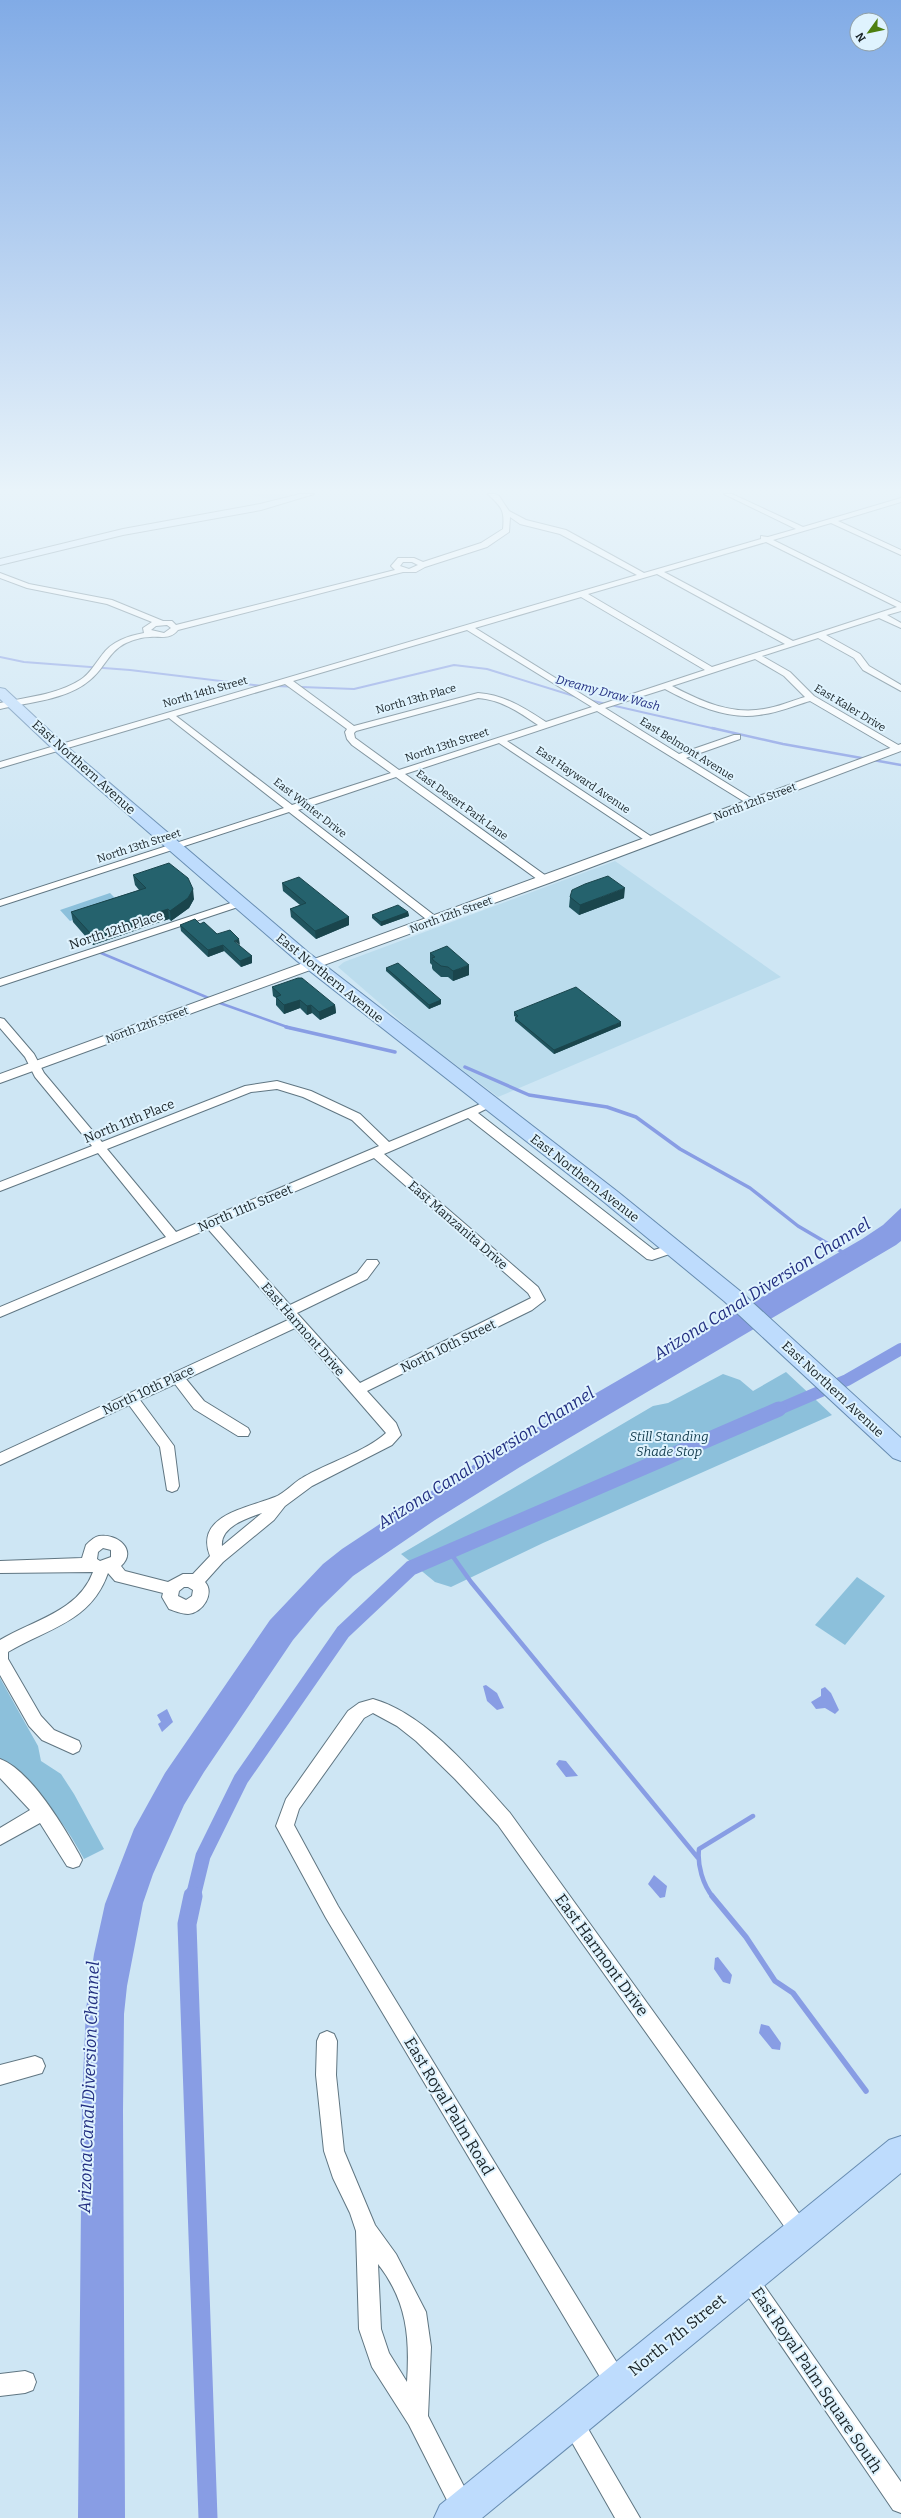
<svg xmlns="http://www.w3.org/2000/svg" width="901" height="2518" font-family="Bitter,serif">
<style>
.built{fill:#bbdced}
.green{fill:#8cc0db}
.water{fill:#889de4}
.lines{fill:none;stroke-linecap:round;stroke-linejoin:round}
.stream-far4{stroke:#889de4;stroke-width:2}
.stream-far3{stroke:#889de4;stroke-width:2.5}
.stream-far2{stroke:#889de4;stroke-width:3.5}
.stream-far1{stroke:#889de4;stroke-width:4.5}
.stream{stroke:#889de4;stroke-width:5.5}
.canal-far2{stroke:#889de4;stroke-width:12}
.canal-far1{stroke:#889de4;stroke-width:15}
.canal{stroke:#889de4;stroke-width:19}
.minor-casing{stroke:#607682;stroke-width:2}
.tertiary-casing{stroke:#607682;stroke-width:2}
.secondary-casing{stroke:#607682;stroke-width:2}
.primary-casing{stroke:#678cb1;stroke-width:2}
.minor{fill:#fff;fill-rule:evenodd}
.tertiary{fill:#fff;fill-rule:evenodd}
.secondary{fill:#deeefe;fill-rule:evenodd}
.primary{fill:#bedcfd;fill-rule:evenodd}
.wall{fill:#20545e}
.shaded-wall{fill:#1a454c}
.building{fill:#25626d;stroke:#1a454c}
.labels{text-anchor:middle;dominant-baseline:central;stroke-width:4;stroke-linejoin:round;paint-order:stroke}
.far-street-label{font-size:11px;fill:#182226;stroke:#dff3fe}
.far-water-label{font-size:12px;font-style:italic;fill:#222e80;stroke:#dff3fe}
.street-label{font-size:13px;fill:#182226;stroke:#dff3fe}
.park-label{font-size:13px;font-style:italic;fill:#123b4d;stroke:#dff3fe}
.near-street-label{font-size:16px;fill:#182226;stroke:#dff3fe}
.near-water-label{font-size:17px;font-style:italic;fill:#222e80;stroke:#dff3fe}
</style>
<rect width="100%" height="100%" fill="#cee6f4"/>
<path class="built" d="M250,494H293L270,500Z
M615,861L781,977L498,1097L420,1038L338,967L344,962Z"/>
<path class="green" d="M110,893L120,903L70,921L60,910Z
M786,1372L832,1415L543,1543L451,1587L435,1582L401,1554L653,1406L668,1403L723,1374L740,1380L753,1391Z
M857,1577L885,1596L845,1645L815,1625Z
M0,1678L38,1746L41,1761L61,1774L74,1794L104,1849L84,1859C64,1821 34,1784 0,1758Z"/>
<path class="water" d="M901,1208V1241L896,1245L520,1467L435,1520L353,1576L320,1608L293,1640L204,1772L184,1805L153,1874L143,1903L127,1986L124,2014L123,2111L125,2518H78L82,2102L86,2009L94,1954L105,1904L134,1829L165,1773L270,1620L323,1564L342,1549L401,1510L491,1454L862,1239L883,1225Z
M486,1685L497,1693L504,1708L497,1710L487,1701L483,1686Z
M825,1687L831,1693L839,1710L835,1714L825,1708L816,1709L811,1702L821,1696V1689Z
M167,1709L173,1722L162,1732L158,1724L161,1722L157,1715Z
M559,1760L566,1761L578,1776L566,1777L556,1764Z
M654,1875L667,1886L665,1897L660,1898L648,1884Z
M718,1957L732,1975L730,1984L723,1982L714,1969L715,1958Z
M761,2024L769,2026L781,2043L780,2050L772,2049L759,2033Z"/>
<g class="lines">
<path class="stream-far4" d="M0,657L24,662L130,670L263,686
M275,686L354,689L454,665L487,669L577,697
M589,700L716,729"/>
<path class="stream-far3" d="M712,728L783,744L867,759
M873,760L901,765
M101,953L211,999
M217,1002L290,1028"/>
<path class="stream-far2" d="M286,1027L395,1052
M465,1067L529,1095L607,1107L636,1117L680,1149L750,1188L798,1226L844,1253"/>
<path class="stream-far1" d="M449,1551L471,1582L698,1858
M713,1897C703,1885 697,1865 699,1849L753,1816"/>
<path class="stream" d="M712,1896L746,1937L775,1981L793,1993L866,2091"/>
<path class="canal-far2" d="M777,1410L847,1380L901,1349"/>
<path class="canal-far1" d="M193,1897L203,1856L241,1779L343,1632L411,1568L779,1409"/>
<path class="canal" d="M193,1896L187,1924L208,2518"/>
<g class="minor-casing">
<path id="minor" d="M488,494H495L499,496L509,511L526,520L566,530L644,573L761,539V536L768,537L796,529L724,494H732L803,527L901,498V502L838,521L901,550V555L831,523L773,540L901,603V611L887,615L901,623V628L879,618L826,635L860,654L869,666L901,685V691L863,670L854,658L818,638L762,656L790,672L814,696L900,746L901,749L894,750L810,701C793,706 777,713 759,715C726,720 693,704 665,689L605,708L679,754L734,735H740V739L686,758L754,800V804H748L597,711L507,741L655,839V843H649L499,743L405,774L549,878V882H541L396,777L298,810L439,919V923H431L289,812L0,906V900L284,808L169,718L0,768V762L637,575L560,534L520,524L510,517L509,532L487,547L425,567L416,572H403L178,630C170,640 160,636 150,637C142,637 133,640 126,643C109,651 104,669 90,680C67,700 29,702 0,709V703C27,697 56,695 80,680C89,675 95,664 102,655C112,641 128,636 144,633L143,628L152,622L107,604L27,588L0,578V573L29,584L112,600L163,621H172L176,625L395,570L391,566L398,558H414L423,562L481,543L503,529C505,509 501,507 488,494ZM766,542L897,607L793,641L664,572ZM403,562H412L418,565L409,569L400,566ZM657,574L785,644L712,667L588,594ZM581,597L705,670L599,705L475,628ZM167,625L171,628L164,633L151,630L156,626ZM467,630L592,707L546,722C524,708 505,695 478,693L354,726L293,681ZM755,659L784,676L805,697C791,701 778,707 764,709C731,715 700,701 672,686ZM285,684L347,729L345,732L347,739L352,745L391,773L292,805L176,716ZM478,698C502,700 519,712 538,725L399,770L355,738L354,733L356,731Z
M240,900L244,901V905L0,986V979Z
M0,1018L4,1019L34,1054L44,1073L102,1142L245,1086L277,1081L311,1091L360,1114L389,1142L490,1100L496,1104L478,1113L654,1250L673,1244L679,1248L678,1251L652,1260L647,1259L468,1118L384,1154L538,1287L545,1300L532,1310L367,1391L396,1423L401,1435L392,1445L312,1486L285,1506L274,1520L223,1562L205,1582C215,1593 203,1613 188,1614C182,1614 175,1611 169,1609L162,1597L163,1593L115,1581L108,1573C91,1622 48,1628 8,1652V1659L41,1716L54,1730L79,1741L81,1746L79,1751L73,1754L42,1740L29,1726L0,1675V1640C33,1620 78,1612 93,1572L0,1573V1561L82,1558L86,1545C90,1541 94,1537 99,1536C117,1533 138,1550 121,1566L125,1571L168,1582L183,1574H193L210,1556C194,1515 248,1508 275,1497C285,1493 293,1483 302,1478C327,1463 365,1452 386,1433L295,1328L186,1379L204,1401L248,1428L250,1432L248,1436H238L194,1409L175,1384L140,1400L174,1446L179,1486L177,1490L172,1492L167,1490L160,1447L129,1405L0,1465V1453L288,1320L208,1229L0,1317V1307L166,1237L98,1153L0,1191V1182L92,1146L35,1077L25,1057L0,1028ZM277,1089L303,1097L352,1120L379,1146L176,1232L107,1149L251,1092ZM374,1158L528,1293L531,1298L360,1383L297,1313L367,1279L379,1263L377,1260H367L357,1273L290,1305L218,1224ZM262,1513L222,1546C220,1527 247,1518 262,1513ZM103,1548L111,1550V1557L100,1561L97,1559L98,1552ZM184,1587H188L193,1590L192,1596L186,1600L178,1596L179,1591Z
M373,1699C426,1714 474,1773 510,1813L808,2226L811,2233L808,2240L801,2243L794,2240L498,1825L455,1779L416,1741L397,1726L373,1713L364,1718L299,1809L294,1825L338,1906L625,2376L628,2384L625,2392L617,2395L609,2392L326,1918L276,1826L286,1799L348,1711L359,1703Z
M0,1759C30,1770 64,1827 79,1854L82,1860L79,1866L73,1868L67,1866L40,1823L0,1845V1828L30,1810L0,1778Z
M327,2031L334,2034L337,2041L336,2075L344,2151L375,2225L396,2254L426,2312L431,2347L428,2416L475,2508L471,2516L467,2518L455,2516L409,2425L372,2367L359,2329L356,2231L350,2213L333,2178L324,2151L316,2075L317,2041L320,2034ZM378,2264C407,2301 410,2337 407,2382L389,2353L381,2329Z
M35,2056L42,2059L45,2066L42,2073L0,2085V2065Z
M747,2267L754,2271L901,2482V2513L893,2510L740,2285L736,2278L740,2271Z
M25,2371L33,2374L36,2382L33,2390L25,2393L0,2396V2374Z
M572,2412L580,2415L640,2518H615L561,2423L564,2415Z"/>
</g>
<g class="tertiary-casing">
<path id="tertiary" d="M901,744V751L549,883L0,1083V1074Z"/>
</g>
<g class="secondary-casing">
<path id="secondary" d="M300,494H314L261,510L123,535L0,565V559L123,529L260,504Z"/>
</g>
<g class="primary-casing">
<path id="primary" d="M0,688L5,689L65,745L309,953L618,1192L740,1291L901,1438V1461L893,1458L724,1301L604,1202L297,961L55,751L0,699Z
M901,2136V2173L482,2518H434L440,2505L889,2140Z"/>
</g>
<use href="#minor" class="minor"/>
<use href="#tertiary" class="tertiary"/>
<use href="#secondary" class="secondary"/>
<use href="#primary" class="primary"/>
</g>
<path class="wall" d="M133,875L194,899L189,908L171,921L169,919L93,945L73,922L71,912L139,890L135,885Z
M282,883L349,917V925L316,939L291,917L290,909L300,905L283,891Z
M570,897L624,898L579,915L569,907Z
M408,912L409,916L381,926L372,918V915Z
M200,924L217,934L239,946L252,956V963L241,967L224,951L208,957L181,931L180,925Z
M430,953L469,975L453,981L448,977H441L433,970L432,968V965L430,963Z
M386,968L441,1000V1004L429,1009L386,971Z
M272,987L335,1005L336,1013L320,1020L312,1013L307,1015L300,1008L284,1014L276,1005V998L273,996Z
M514,1012L621,1026L554,1054L515,1021V1018L516,1017L514,1016Z"/>
<path class="shaded-wall" d="M625,888L624,898L579,915L580,905Z
M193,889L194,899L189,908L171,921L170,911Z
M168,909L169,919L93,945L91,934Z
M408,912L409,916L381,926V922Z
M349,917V925L316,939L315,931Z
M239,939L240,945L234,941Z
M223,945L224,951L208,957V950Z
M252,956V963L241,967L240,961Z
M469,965V975L453,981V971Z
M300,1000V1008L284,1014V1005Z
M441,1000V1004L429,1009V1005Z
M311,1005L312,1013L307,1015V1006Z
M335,1005L336,1013L320,1020L319,1012Z
M621,1022V1026L554,1054V1050Z"/>
<path class="building" d="M169,863L188,878L193,889L188,898L170,911L168,909L91,934L71,912L146,888L133,875Z
M608,876L625,888L580,905L570,897L572,890L585,884Z
M299,877L349,917L315,931L290,909L306,903L282,883Z
M398,905L408,912L381,922L372,915Z
M195,919L200,924L204,922L217,934L230,930L239,939L234,941L252,956L240,961L223,945L208,950L180,925Z
M447,946L469,965L453,971L448,967L441,966L433,960L432,958L435,957L430,953Z
M398,963L441,1000L429,1005L386,968Z
M298,978H302L335,1005L319,1012L311,1005L307,1006L300,1000L284,1005L276,997L281,995L272,987Z
M576,987L621,1022L554,1050L515,1018L518,1016L514,1012Z"/>
<linearGradient id="sky" x2="0" y2="1"><stop stop-color="#81abe6"/><stop offset="0.58" stop-color="#e9f4fa"/><stop offset="1" stop-color="#e9f4fa" stop-opacity="0"/></linearGradient>
<rect width="901" height="846" fill="url(#sky)"/>
<g class="labels">
<g class="far-street-label">
<text transform="translate(205 692) rotate(-16)">North 14th Street</text>
<text transform="translate(416 699) rotate(-16)">North 13th Place</text>
<text transform="translate(850 708) rotate(31)">East Kaler Drive</text>
<text transform="translate(447 745) rotate(-18)">North 13th Street</text>
<text transform="translate(687 749) rotate(32)">East Belmont Avenue</text>
<text transform="translate(583 780) rotate(34)">East Hayward Avenue</text>
<text transform="translate(755 802) rotate(-21)">North 12th Street</text>
<text transform="translate(462 805) rotate(36)">East Desert Park Lane</text>
<text transform="translate(310 808) rotate(38)">East Winter Drive</text>
<text transform="translate(139 846) rotate(-18)">North 13th Street</text>
<text transform="translate(451 915) rotate(-20)">North 12th Street</text>
<text transform="translate(147 1025) rotate(-20)">North 12th Street</text>
</g>
<g class="far-water-label">
<text transform="translate(608 693) rotate(15)">Dreamy Draw Wash</text>
</g>
<g class="street-label">
<text transform="translate(84 767) rotate(42)">East Northern Avenue</text>
<text transform="translate(116 930) rotate(-18)">North 12th Place</text>
<text transform="translate(330 978) rotate(39)">East Northern Avenue</text>
<text transform="translate(129 1121) rotate(-22)">North 11th Place</text>
<text transform="translate(585 1178) rotate(38)">East Northern Avenue</text>
<text transform="translate(245 1208) rotate(-23)">North 11th Street</text>
<text transform="translate(458 1225) rotate(41)">East Manzanita Drive</text>
<text transform="translate(303 1329) rotate(49)">East Harmont Drive</text>
<text transform="translate(448 1346) rotate(-26)">North 10th Street</text>
<text transform="translate(833 1389) rotate(43)">East Northern Avenue</text>
<text transform="translate(148 1390) rotate(-25)">North 10th Place</text>
</g>
<g class="park-label">
<text x="669" y="1436">Still Standing<tspan x="669" dy="15">Shade Stop</tspan></text>
</g>
<g class="near-street-label">
<text transform="translate(602 1955) rotate(54)">East Harmont Drive</text>
<text transform="translate(449 2106) rotate(59)">East Royal Palm Road</text>
<text transform="translate(677 2335) rotate(-39)">North 7th Street</text>
<text transform="translate(817 2380) rotate(56)">East Royal Palm Square South</text>
</g>
<g class="near-water-label">
<text transform="translate(762 1289) rotate(-32)">Arizona Canal Diversion Channel</text>
<text transform="translate(486 1458) rotate(-32)">Arizona Canal Diversion Channel</text>
<text transform="translate(89 2087) rotate(-88)">Arizona Canal Diversion Channel</text>
</g>
</g>
<g transform="translate(869 32) rotate(237)"><circle r="19" fill="#dff3fe" stroke="#8f9fa8"/>
<path d="M0-3L7 15L0 10L-7 15Z" fill="#4c7f11"/>
<text y="-6" font-size="11" font-weight="bold" text-anchor="middle" fill="#182226">N</text>
</g>
</svg>
